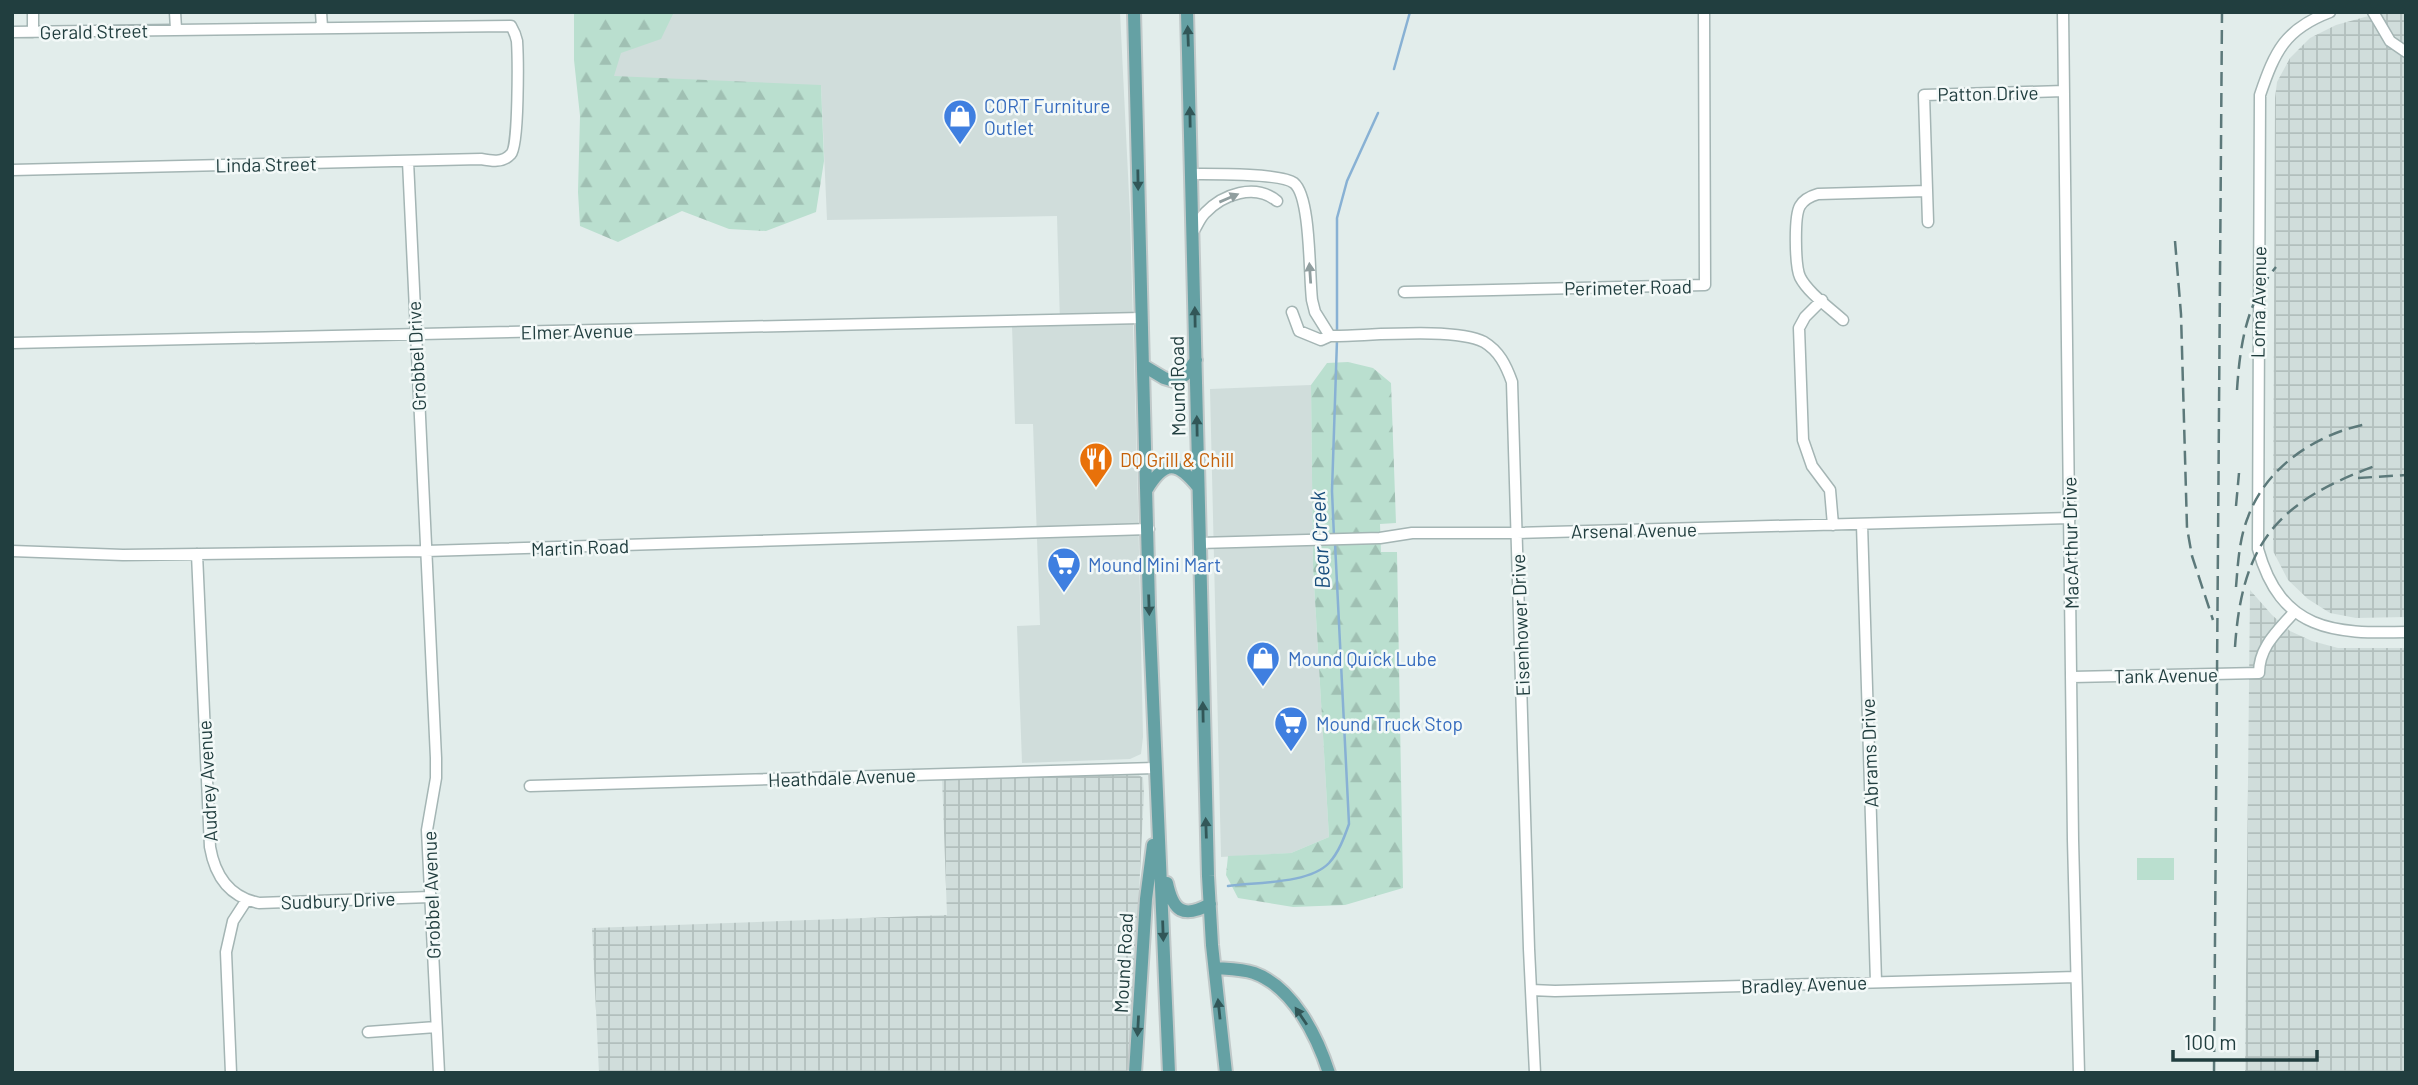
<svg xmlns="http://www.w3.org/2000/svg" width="2418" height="1085" font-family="Barlow,sans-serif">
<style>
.built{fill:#d0dddb}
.industrial{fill:url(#industrial-grid)}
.forest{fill:url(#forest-firs)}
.pitch{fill:#badfcf}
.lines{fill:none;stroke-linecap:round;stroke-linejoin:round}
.stream{stroke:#88b1d4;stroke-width:2.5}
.minor-casing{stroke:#a4b5b4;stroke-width:13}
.major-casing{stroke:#c1c9c9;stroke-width:16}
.minor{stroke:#fff;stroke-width:10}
.major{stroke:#65a1a4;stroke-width:12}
.rail{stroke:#5c797a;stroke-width:2.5;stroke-dasharray:14 7;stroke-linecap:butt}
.oneway{fill:#325758}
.oneway2{fill:#909e9f}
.labels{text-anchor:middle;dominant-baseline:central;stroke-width:5;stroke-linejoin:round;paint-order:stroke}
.street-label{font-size:19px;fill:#213e3f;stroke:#f3f9f8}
.shop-label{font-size:19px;fill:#366cbe;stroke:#f3f9f8;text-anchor:start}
.food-label{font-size:19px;fill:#c56008;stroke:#f3f9f8;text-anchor:start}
.water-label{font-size:21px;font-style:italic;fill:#194e7d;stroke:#f3f9f8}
</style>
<defs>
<pattern id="industrial-grid" width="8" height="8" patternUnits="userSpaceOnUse" patternTransform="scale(1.75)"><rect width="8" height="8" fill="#d0dddb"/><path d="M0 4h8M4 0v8" fill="none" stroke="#b2bfbd"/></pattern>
<pattern id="forest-firs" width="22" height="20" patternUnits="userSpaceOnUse" patternTransform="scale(1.75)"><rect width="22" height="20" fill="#badfcf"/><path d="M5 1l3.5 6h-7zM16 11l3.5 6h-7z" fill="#a0c0b3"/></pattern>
</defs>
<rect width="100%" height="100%" fill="#e2edeb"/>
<path class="built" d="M590,12H1120L1130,215L1138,505L1143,737L1141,754L1130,759L1022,763L1017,626L1040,625L1033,424H1015L1012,325L1060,323L1057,216L827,220L821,85L590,88Z
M1311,385L1313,566L1329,837L1291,853L1221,857L1210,389Z"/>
<path class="industrial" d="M2383,12H2406V617L2356,618L2330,613L2308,599L2288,580L2273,551L2275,98L2277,82L2290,58L2310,38L2336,25Z
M2250,590L2272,615L2290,631L2312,641L2338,648H2406V1073H2245Z
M1136,773L1143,778L1144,793L1130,1073H599L592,928L947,915L942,777Z"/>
<path class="forest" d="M574,12H674L661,39L621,53L614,76L821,85L824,161L816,212L766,231L729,229L682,211L618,242L580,226L578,192L580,116L574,60Z
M1348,362L1373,368L1391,383L1396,523L1380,524L1381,552H1397L1403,888L1345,905L1293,907L1238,898L1226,875L1228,856L1291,853L1329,837L1313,566L1311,385L1327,363Z"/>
<path class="pitch" d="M2137,858H2174V880H2137Z"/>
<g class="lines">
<path class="stream" d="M1394,69L1410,12
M1337,334V218L1347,181L1378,113
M1334,537L1332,491L1337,340
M1228,886C1257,882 1309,884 1329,863C1339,852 1344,838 1349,824L1335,543"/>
<g class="minor-casing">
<path id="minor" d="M33,12V32
M175,12L176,29
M321,12L322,27
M2063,12L2073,840L2079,1073
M2330,12C2285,29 2275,51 2260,95L2258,549C2281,631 2333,634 2406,632
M2373,12L2390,41L2406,52
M12,32L511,26C514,31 516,36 517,41C518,57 519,146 511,154C503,163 492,161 481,159L12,170
M408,161L436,758V778L427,830L439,1073
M1191,174C1210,174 1281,173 1294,183C1311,197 1309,275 1312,300L1315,312L1330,336
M1928,222L1924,95L2064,91
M1193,232C1197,226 1200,218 1205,213C1223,194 1255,183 1277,201
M1404,292L1705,285L1704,12
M1822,300L1805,317L1799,328L1803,440L1812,466L1830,490L1833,525
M1292,312L1299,331L1321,340L1330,336C1367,336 1455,327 1484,342C1499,351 1506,365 1512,382L1529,949L1535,1073
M1843,320C1830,308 1808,293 1800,277C1795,266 1794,216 1800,206C1804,199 1811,196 1818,194L1927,191
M12,343L1142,318
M1862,524L1876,982
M1199,543L1380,538L1412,533H1517L2070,518
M12,551L123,555L426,551L1149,529
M197,554L210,847C215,876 229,897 259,903L430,897
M2072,677L2259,673C2259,646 2279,630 2295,611
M530,786L1155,768
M1531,990L1555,991L2076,977
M368,1032L436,1027
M231,1073L226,952L233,921L246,901"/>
</g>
<g class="major-casing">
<path id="major" d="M1134,12L1149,606L1169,1073
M1187,12L1208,876L1212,945L1226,1073
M1144,366L1164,378L1174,381L1185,375L1196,360
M1147,489C1165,460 1177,461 1198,487
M1167,883C1173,911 1183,919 1210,904
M1215,968C1228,969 1242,969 1254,973C1293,987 1317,1036 1329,1073
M1135,1073L1146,899L1153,845"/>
</g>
<use href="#minor" class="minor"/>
<use href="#major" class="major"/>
<path class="rail" d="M2175,241L2181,314L2187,528L2192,556L2213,620
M2237,390C2240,345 2246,303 2276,267
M2358,478L2406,475
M2236,506L2239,473
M2236,587C2238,564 2239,539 2248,517C2266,467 2316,434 2367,424
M2235,647C2242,543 2277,502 2375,466
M2214,1073L2222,12"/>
</g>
<defs><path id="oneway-solid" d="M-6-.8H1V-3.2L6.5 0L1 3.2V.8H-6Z" transform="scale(1.75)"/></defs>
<g class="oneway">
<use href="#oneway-solid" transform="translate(1188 36) rotate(-92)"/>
<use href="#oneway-solid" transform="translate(1190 117) rotate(-91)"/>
<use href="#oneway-solid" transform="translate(1138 180) rotate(89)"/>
<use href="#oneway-solid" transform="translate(1195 317) rotate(-91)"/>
<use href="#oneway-solid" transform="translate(1197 426) rotate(-91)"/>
<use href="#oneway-solid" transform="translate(1149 605) rotate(88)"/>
<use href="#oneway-solid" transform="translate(1203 712) rotate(-91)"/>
<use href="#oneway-solid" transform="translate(1206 828) rotate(-92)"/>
<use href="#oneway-solid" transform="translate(1163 931) rotate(88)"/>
<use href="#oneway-solid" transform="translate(1219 1009) rotate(-96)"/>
<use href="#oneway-solid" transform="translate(1301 1016) rotate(-124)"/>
<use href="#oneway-solid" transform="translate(1138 1026) rotate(93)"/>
</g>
<g class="oneway2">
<use href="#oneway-solid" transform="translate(1229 198) rotate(-23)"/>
<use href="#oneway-solid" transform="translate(1310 273) rotate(-94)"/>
</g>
<defs>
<g id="shop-pin" transform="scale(1.75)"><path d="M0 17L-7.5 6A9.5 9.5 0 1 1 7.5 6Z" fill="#3f7fe0" stroke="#f3f9f8"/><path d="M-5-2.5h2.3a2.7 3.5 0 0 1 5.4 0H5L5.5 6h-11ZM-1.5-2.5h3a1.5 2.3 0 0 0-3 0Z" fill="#fff"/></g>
<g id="restaurant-pin" transform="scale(1.75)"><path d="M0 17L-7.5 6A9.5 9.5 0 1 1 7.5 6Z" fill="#e8710a" stroke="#f3f9f8"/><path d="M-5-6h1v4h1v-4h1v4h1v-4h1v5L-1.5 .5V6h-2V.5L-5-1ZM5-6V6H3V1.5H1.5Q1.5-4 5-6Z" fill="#fff"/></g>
<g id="supermarket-pin" transform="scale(1.75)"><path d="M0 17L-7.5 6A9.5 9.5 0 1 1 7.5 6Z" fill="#3f7fe0" stroke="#f3f9f8"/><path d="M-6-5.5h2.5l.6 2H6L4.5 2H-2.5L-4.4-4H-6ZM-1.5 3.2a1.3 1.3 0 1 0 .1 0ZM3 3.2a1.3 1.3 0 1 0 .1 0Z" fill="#fff"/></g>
</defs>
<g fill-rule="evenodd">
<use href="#shop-pin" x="960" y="116"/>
<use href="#restaurant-pin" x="1096" y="459"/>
<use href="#supermarket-pin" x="1064" y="564"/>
<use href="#shop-pin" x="1263" y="658"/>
<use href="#supermarket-pin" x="1291" y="723"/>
</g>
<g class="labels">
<g class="street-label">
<text transform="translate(94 31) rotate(-1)">Gerald Street</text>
<text transform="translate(1988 93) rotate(-1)">Patton Drive</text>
<text transform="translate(266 164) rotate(-1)">Linda Street</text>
<text transform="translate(1628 287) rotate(-1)">Perimeter Road</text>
<text transform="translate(2258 302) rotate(-89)">Lorna Avenue</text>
<text transform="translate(577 331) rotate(-1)">Elmer Avenue</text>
<text transform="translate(416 356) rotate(-93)">Grobbel Drive</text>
<text transform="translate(1177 386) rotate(-91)">Mound Road</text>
<text transform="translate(1634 530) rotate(-1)">Arsenal Avenue</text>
<text transform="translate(2070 543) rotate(-91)">MacArthur Drive</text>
<text transform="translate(580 547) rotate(-2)">Martin Road</text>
<text transform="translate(1520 625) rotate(-92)">Eisenhower Drive</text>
<text transform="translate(2166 675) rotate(-1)">Tank Avenue</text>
<text transform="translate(1869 753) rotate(-92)">Abrams Drive</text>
<text transform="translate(842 777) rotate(-2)">Heathdale Avenue</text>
<text transform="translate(207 781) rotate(-93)">Audrey Avenue</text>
<text transform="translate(431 895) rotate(-92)">Grobbel Avenue</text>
<text transform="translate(338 900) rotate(-2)">Sudbury Drive</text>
<text transform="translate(1123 963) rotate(-87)">Mound Road</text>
<text transform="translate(1804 984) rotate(-2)">Bradley Avenue</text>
</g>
<g class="shop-label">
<text x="984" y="105">CORT Furniture<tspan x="984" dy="22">Outlet</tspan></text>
<text x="1088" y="564">Mound Mini Mart</text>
<text x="1288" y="658">Mound Quick Lube</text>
<text x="1316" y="723">Mound Truck Stop</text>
</g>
<g class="food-label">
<text x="1120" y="459">DQ Grill &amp; Chill</text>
</g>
<g class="water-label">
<text transform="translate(1319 540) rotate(-93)">Bear Creek</text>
</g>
</g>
<rect width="2418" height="1085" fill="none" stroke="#213e3f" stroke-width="28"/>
<path d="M2173 1050v10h144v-10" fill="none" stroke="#213e3f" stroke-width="3.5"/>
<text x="2184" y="1050" font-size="21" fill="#213e3f" stroke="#f3f9f8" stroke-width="5" paint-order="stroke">100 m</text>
</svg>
